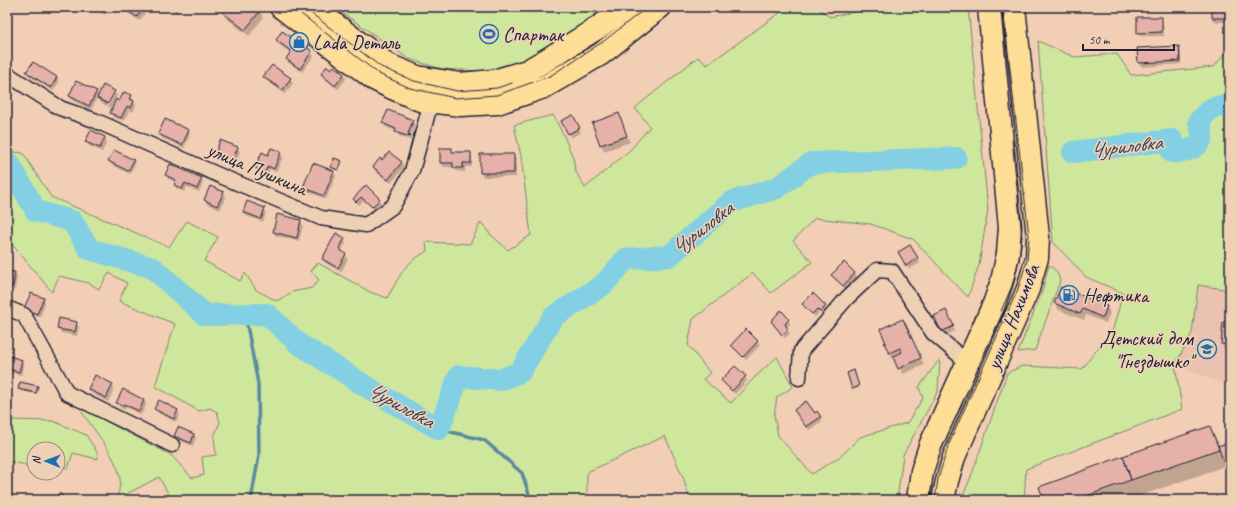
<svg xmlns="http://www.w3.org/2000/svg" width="1237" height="507" font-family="Caveat,sans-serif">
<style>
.built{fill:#eac2af}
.green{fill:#cfe79c;stroke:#78846c}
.shadow{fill:#0003}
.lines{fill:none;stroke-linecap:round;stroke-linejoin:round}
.stream{stroke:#5c8aa0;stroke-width:3.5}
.river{stroke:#83cfe3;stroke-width:22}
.building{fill:#e6b1a9;stroke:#22223b}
.street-casing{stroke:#22223b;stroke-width:17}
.primary-casing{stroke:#22223b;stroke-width:25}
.street{stroke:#eed1b4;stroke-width:14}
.primary{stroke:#fedd96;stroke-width:22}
.tram{stroke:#22223b;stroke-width:1}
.labels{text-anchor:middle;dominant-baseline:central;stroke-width:3.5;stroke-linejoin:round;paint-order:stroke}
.poi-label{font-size:20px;fill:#22223b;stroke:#eed1b4;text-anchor:start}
.street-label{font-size:20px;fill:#22223b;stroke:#eed1b4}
.water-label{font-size:21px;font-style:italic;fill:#35455d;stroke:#eed1b4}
</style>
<rect width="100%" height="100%" fill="#f1ceb4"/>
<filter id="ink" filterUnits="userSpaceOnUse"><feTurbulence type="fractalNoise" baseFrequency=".025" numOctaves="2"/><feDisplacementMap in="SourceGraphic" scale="8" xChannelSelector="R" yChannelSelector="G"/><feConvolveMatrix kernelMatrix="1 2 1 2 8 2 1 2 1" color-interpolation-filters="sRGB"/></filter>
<g filter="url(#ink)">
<path class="built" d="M1198,284L1230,290V386L1175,365L1192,333Z"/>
<path class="green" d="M334,7H604L556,46L518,63L481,71L442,69L409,59Z
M788,7H816L830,17L876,7H968L988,209L979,265L968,297L913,239L871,224L815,218L793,241L812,262L771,293L753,273L693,319L688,345L710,373L703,379L731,403L754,378L777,357L793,387L777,397L774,415L778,436L812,474L841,456L860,437L907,423L923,398L919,387L940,359L938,391L903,455L897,500H690L683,477L665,436L587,472V500H168L169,495L159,477L117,499C118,493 121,484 120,478C117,457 94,430 82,412L84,410L171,455L192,478L204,475L202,457L216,455L214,437L220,422L217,412L210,408L199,411L155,386L175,324L119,301L127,283L109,273L99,289L89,283L59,276L52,292L7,238V144L13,152L23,153L51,197L169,247L187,221L218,237L204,261L240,281L245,273L256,290L277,301L292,292L312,288L319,280L311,271L318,263L370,292L387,298L404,269L413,260L427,251L426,242L470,244L481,222L489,233L508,250L531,235L521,156L514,125L553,115L564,136L573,158L575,170L585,188L630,150L650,127L635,108L698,57L707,65Z
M1038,41L1074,57L1117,54L1131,75L1214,67L1230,47V290L1198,285L1192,333L1175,365L1182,409L1026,469L1024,500H963V496L972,474L1007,373L1022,366L1082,369L1113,329L1123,293L1086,277L1053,242Z
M1049,265L1057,272L1060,281L1035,350L1018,352L1042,292Z
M7,420L53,421L86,435L97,452L98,459L73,453L68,468L58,466V449H34V461H33L31,466L7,461Z"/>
<path class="shadow" d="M94,7H110L105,15Z
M121,7H140L145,13L140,21L123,10Z
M166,7H180L177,13Z
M226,7H254L260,12L263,18L249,36L226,18L222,12Z
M1137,7H1162V9L1139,11Z
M1213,7H1230V22H1215L1213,18Z
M1161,18L1163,22L1164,36H1141L1138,32Z
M277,40L311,52L314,56L302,72L289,63L287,59L291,53L279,45Z
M1178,47L1181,51V64L1142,67L1139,63Z
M33,63L57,78L59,82L53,91L29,76L27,72Z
M334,67L344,75L346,79L338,89L324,78L322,74L331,71Z
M264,77L290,79L293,83L285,94L267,81Z
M96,92L99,96L114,92L115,93H113L107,106L100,102L97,98L91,110L72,100L70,96Z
M115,93L117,96L111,108L108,107Z
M131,96L136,105L133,112L129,110L124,121L113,117L111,113L120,102Z
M618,114L630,142L604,151L593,123Z
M573,117L581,132L571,138L563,122Z
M412,121L415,125L411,136L412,141L399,136L396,131L386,127L384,123Z
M188,131L190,135L184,148L162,138L159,134Z
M105,137L107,142L102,152L89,146L87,141Z
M221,141L238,148L240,152L235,165L218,159L216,155Z
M451,149L453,153H470L472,157V167H465V172L456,171L454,167H444L441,163Z
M280,153L283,157L276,172L270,169L267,176L258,172L256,168Z
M389,153L402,163L404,167L391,183L376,172L374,168L383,162Z
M514,155L516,159V177H483L481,173Z
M133,160L135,164L130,174L112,165L109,161Z
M341,161L342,163L339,171L333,169L332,167Z
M333,172L336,176L326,199L307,191L304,187Z
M166,175L201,179L203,183L199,192L187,187L184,192L177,189L175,185L176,182L168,179Z
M366,187L379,199L381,203L375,210L364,200L359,205L354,199Z
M223,193L226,197L220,210L207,204L205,199Z
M264,209L266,213L263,222L246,216L244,212Z
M301,221L303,225L299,241L276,236L274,232Z
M344,239L346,243L341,252L345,254L348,259L341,272L325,263L323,259Z
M910,246L920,263L909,269L899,253Z
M844,263L855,273L857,277L845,289L833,275Z
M7,272L15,273L17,277L15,290L7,289Z
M43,299L45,303L40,317L28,312L25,308Z
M1055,303L1107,307L1110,313L1106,323L1086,315L1084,320L1059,310Z
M825,307L827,311L822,315L819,312L815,317L806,308Z
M948,316L955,331L944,336L935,317Z
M788,320L790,324L786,328L790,334L785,338L774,325Z
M76,323L79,327L77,336L61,333L58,329Z
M1224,323H1230V349L1224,348L1222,344Z
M906,326L924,365L903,374L895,358L893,359L890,353Z
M757,341L760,345L746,360L733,345Z
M7,357L21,360L24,365L21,375L7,372Z
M855,373L859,388L854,390L853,388Z
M745,377L747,381L735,394L725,384L722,380Z
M112,385L114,389L108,402L91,393L89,389Z
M37,387L38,389L37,394L20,391L19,389Z
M144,400L146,405L141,415L126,407L125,410L120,407L117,403Z
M156,409L177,410L180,415L176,422L158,413Z
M797,414H815L820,417L822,421L809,430Z
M1210,427L1220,446L1230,443V474L1225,466L1128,500H1045Z
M194,434L196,438L193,446L178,440L176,436Z"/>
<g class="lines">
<path class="stream" d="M245,314L258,384L259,455L251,500
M439,429L484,440L522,473L531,500"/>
<path class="river" d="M1073,152L1172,140V152C1182,152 1199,150 1202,137C1203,133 1200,126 1199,121C1211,108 1211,106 1230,106
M7,162L9,163L36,211L72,221L89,249L153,268L205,315L267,314L299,344L375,392L439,429L459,376L500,380L520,372L553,317L603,285L626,259L669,256L731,202L777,188L811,163L956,158"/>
</g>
<path class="building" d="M122,7H142L143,8L137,17Z
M225,7H255L260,11L245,30L221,11Z
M1212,7H1230V18H1212Z
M1137,17H1162V32L1137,33Z
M282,31L312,51L300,69L286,59L291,51L276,40Z
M1179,46L1180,61L1138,63L1137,48Z
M33,62L57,77L51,88L26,72Z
M272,65L291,78L283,90L263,77Z
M327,66L331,69L334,66L344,74L335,86L321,74Z
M76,81L97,91L89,106L69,96Z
M103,85L115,91L108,104L97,98Z
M124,92L132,95L130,99L134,101L131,108L127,106L121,118L110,113L116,99L119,101Z
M388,110L413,120L408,134L411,135L410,137L395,132L396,129L382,123Z
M619,113L627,136L600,145L592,123Z
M573,115L580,128L568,134L561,121Z
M165,119L189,130L182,145L158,134Z
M91,130L105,137L100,148L85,142Z
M220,140L238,147L232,162L215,155Z
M271,148L281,152L274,169L268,166L265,172L255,168L262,152L268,155Z
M440,148H452V152H471V163H463V168H453V163H440Z
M114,150L134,160L128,171L108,161Z
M389,152L402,162L388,180L373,167L380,158L382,160Z
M480,154H514V173H480Z
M334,158L342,161L338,170L331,167Z
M313,163L334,171L324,196L303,187Z
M170,164L202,178L197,189L185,183L182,189L174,185L176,180L165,175Z
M366,185L380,199L372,207L361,197L356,202L353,199Z
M210,186L224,192L217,206L204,200Z
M247,201L265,208L261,219L243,212Z
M277,214L301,220L297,238L273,232Z
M336,233L345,238L339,249L346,254L338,268L322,259Z
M910,245L918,258L906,266L898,252Z
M844,262L855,273L843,286L831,275Z
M7,271L15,272L13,286H7Z
M1061,287L1107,306L1103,318L1083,309L1080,314L1054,303Z
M31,293L44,298L37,314L24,308Z
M813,293L826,306L820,312L817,309L812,314L802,304Z
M781,310L789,319L785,324L788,329L782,335L771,321Z
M946,310L954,326L941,332L934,316Z
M59,318L77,322L75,332L57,329Z
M903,319L921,358L898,369L893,357L902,352L900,348L889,353L884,343H886L880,329Z
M1223,322H1230V345L1221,344Z
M746,329L758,341L743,357L731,345Z
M7,355L22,360L19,372L7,369Z
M735,366L746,376L732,391L721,380Z
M854,370L859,386L852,389L847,373Z
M95,375L113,384L106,398L88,389Z
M20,382L38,386L36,393L18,389Z
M123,389L144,400L139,411L124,404L123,406L116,403Z
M159,400L178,410L174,419L154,409Z
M806,401L815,413L817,411L821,417L806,427L794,410Z
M1210,426L1219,449L1131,480L1123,456Z
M178,427L194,434L191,443L174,436Z
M1230,442V464L1225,466L1218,446Z
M1123,456L1131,480L1075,500H1044L1039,487Z
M59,493L68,500H53Z"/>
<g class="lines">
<g class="street-casing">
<path id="street" d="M7,74L60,108L94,120L223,177L321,218L366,225L393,206L412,171L431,102
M7,308L24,315L67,393L172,445
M799,378L801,351L847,298L877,270L892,271L933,333L968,363"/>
</g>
<g class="primary-casing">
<path id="primary" d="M281,7L374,79L390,87L420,100L461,105L497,103L544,87L601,54L660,7
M312,7L388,65L417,77L460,84L494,81L527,71L546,60L599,27L626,7
M918,500L922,471L930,446L994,304L1002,281L1008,254L1010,227L989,7
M943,500L947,481L954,457L1028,289L1037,258L1038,237L1014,7"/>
</g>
<use href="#street" class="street"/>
<use href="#primary" class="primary"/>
<path class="tram" d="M292,7L379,74L410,88L455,98L497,95L550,76L604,41L647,7
M303,7L381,67L414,81L457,91L497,88L512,83
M1001,311L1012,286L1019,260L1022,237L1012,140
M935,500L938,479L949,444L1018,289L1027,261L1029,236L1003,7"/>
</g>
</g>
<defs>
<g id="stadium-ring" transform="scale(1)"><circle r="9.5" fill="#eed1b4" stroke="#1f6fb2" stroke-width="1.5"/><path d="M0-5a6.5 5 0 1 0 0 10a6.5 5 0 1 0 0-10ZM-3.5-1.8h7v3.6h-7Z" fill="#1f6fb2"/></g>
<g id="shop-ring" transform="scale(1)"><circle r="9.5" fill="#eed1b4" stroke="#1f6fb2" stroke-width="1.5"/><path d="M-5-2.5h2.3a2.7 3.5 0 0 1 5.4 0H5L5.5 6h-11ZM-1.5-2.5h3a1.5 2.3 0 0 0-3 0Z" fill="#1f6fb2"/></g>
<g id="fuel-ring" transform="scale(1)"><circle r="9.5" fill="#eed1b4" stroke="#1f6fb2" stroke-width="1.5"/><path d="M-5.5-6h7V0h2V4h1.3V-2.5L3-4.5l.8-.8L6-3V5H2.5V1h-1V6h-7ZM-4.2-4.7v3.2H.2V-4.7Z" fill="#1f6fb2"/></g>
<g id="school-ring" transform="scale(1)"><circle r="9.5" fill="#eed1b4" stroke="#1f6fb2" stroke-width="1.5"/><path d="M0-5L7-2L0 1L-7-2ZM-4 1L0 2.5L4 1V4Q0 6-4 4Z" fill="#1f6fb2"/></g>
</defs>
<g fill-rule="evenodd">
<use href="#stadium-ring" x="489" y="34"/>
<use href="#shop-ring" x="299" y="42"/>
<use href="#fuel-ring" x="1069" y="295"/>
<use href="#school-ring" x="1207" y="349"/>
</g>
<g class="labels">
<g class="poi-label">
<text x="503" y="34">Спартак</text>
<text x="313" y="42">Lada Dеталь</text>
<text x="1083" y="295">Нефтика</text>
<text x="1193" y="338" text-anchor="end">Детский дом<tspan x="1193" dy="23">"Гнездышко"</tspan></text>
</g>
<g class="street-label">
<text transform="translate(257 169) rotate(23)">улица Пушкина</text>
<text transform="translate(1013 317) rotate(-68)">улица Нахимова</text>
</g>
<g class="water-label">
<text transform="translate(1126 146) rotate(-7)">Чуриловка</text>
<text transform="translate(702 228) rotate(-38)">Чуриловка</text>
<text transform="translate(401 405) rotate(29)">Чуриловка</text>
</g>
</g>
<rect width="1237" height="507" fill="none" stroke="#eed1b4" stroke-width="24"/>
<rect x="12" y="12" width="1213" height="483" fill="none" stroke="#22223b" stroke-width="1.5" filter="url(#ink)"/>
<g transform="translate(46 461) rotate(271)"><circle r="19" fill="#eed1b4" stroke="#9c8b84"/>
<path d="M0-3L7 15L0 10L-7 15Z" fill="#1f6fb2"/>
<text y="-6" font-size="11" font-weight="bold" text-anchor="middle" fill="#22223b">N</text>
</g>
<path d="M1083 44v6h91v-6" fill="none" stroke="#22223b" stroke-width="2"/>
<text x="1089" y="44" font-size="12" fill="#22223b" stroke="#eed1b4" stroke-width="3" paint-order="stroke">50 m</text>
</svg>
